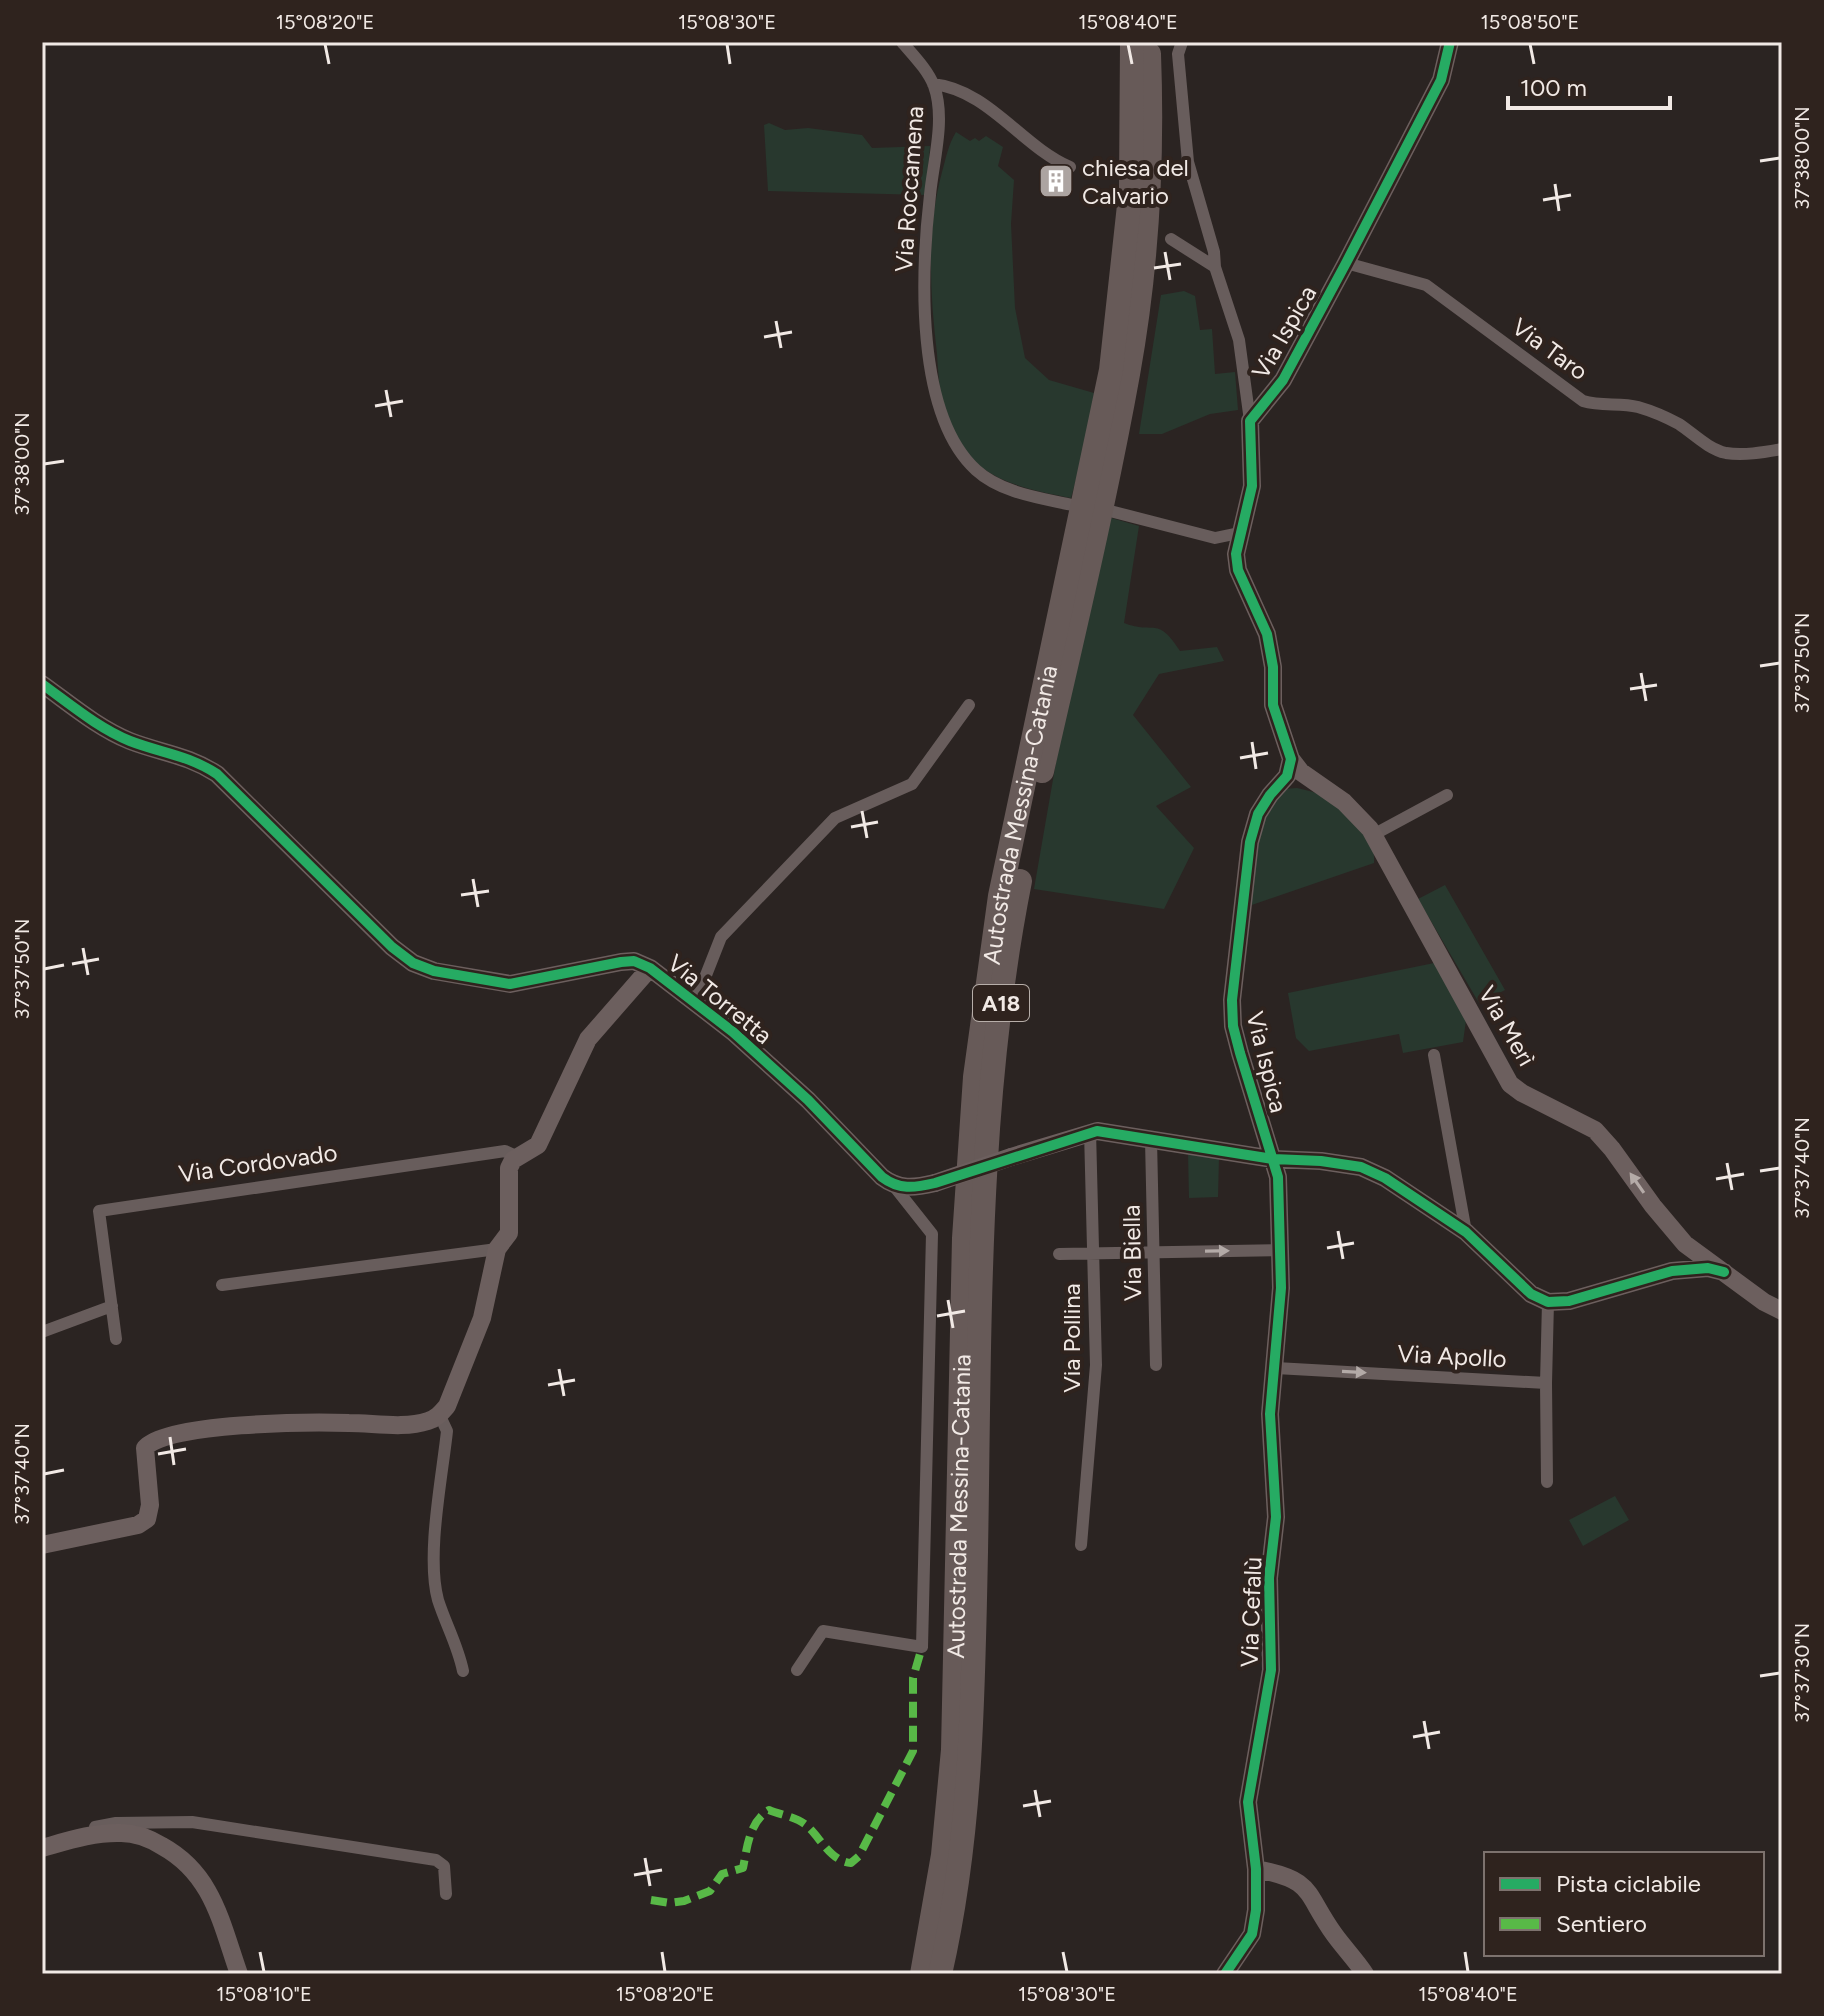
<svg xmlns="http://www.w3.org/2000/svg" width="1824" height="2016" font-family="Figtree,sans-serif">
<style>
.green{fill:#28382e}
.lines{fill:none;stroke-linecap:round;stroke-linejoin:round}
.street{stroke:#685d5c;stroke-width:12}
.secondary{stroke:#6c5f5e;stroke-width:18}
.highway{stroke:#675a58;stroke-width:24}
.secondary-bridge{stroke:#6c5f5e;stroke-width:18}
.quiet{stroke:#58b947;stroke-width:8;stroke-dasharray:16 8;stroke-linecap:butt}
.cycleway-casing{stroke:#2f231e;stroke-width:15}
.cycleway{stroke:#26ab63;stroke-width:10}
.oneway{fill:#b5aba8}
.oneway2{fill:#b3aaa7}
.ticks{fill:none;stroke:#f1e9e5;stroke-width:3}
.labels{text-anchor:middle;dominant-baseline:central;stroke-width:8;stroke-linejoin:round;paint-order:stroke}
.shield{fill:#2f231e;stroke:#b7aea9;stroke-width:2}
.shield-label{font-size:22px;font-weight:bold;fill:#f1e9e5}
.poi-label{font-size:24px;fill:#f1e9e5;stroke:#2f231e;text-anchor:start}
.street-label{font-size:24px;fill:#f1e9e5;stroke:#2f231e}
.neatline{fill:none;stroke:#f1e9e5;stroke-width:3}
.ticks-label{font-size:20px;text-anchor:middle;fill:#f1e9e5}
</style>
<rect width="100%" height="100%" fill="#2b2422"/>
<path class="green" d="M769,123L785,130L808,128L862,135L872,148L930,146L926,195L768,191L764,125Z
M956,132L970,141L975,138L979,141L986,136L1003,147L998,166L1014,180L1011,224L1015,308L1025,358L1049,380L1094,393L1088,435L1071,498C1037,491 994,484 971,457C959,443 946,421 942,403C939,387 938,370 937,354C930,293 926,232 942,172C946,158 948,145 956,132Z
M1184,291L1195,296L1200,330L1212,329L1215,374L1235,372L1238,410L1210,414L1162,434H1139L1161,295Z
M1108,517L1139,526L1124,623C1155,635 1157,615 1180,651L1217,647L1224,661L1159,674L1133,715L1191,787L1156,806L1194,848L1164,909L1034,889L1076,647Z
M1297,788C1326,794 1345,804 1361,828C1370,841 1375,847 1374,863L1246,907L1258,826L1284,789Z
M1445,885L1505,990L1479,1003L1418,899Z
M1439,962L1467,1013L1463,1042L1403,1053L1399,1034L1309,1051L1296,1038L1288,993Z
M1188,1152L1219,1157L1218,1197L1189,1198Z
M1615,1496L1629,1520L1583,1546L1569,1520Z"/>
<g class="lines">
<path class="street" d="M902,42C913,55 928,70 934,86C946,119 933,162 930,195C921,272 915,414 976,470C1001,493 1041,498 1072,505
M1182,42L1178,54L1188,162L1214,252L1215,267
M933,84C989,90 1021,146 1070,167
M1171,239L1215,267L1239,340L1250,421
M1346,263L1426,285L1583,401C1602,407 1620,402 1638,407C1652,411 1666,417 1679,424C1694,434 1708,449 1726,453C1744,456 1765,452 1782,449
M1110,511L1215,538L1239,533
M1373,835L1447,795
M695,1003L721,937L835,818L912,784L969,705
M1434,1055L1466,1232
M1151,1140L1156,1365
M1059,1254L1281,1250
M222,1285L497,1249
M42,1332L112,1306
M116,1339L99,1211L505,1151L518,1157
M1276,1368L1546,1383L1548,1302
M1546,1383L1547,1482
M440,1416L447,1431C442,1478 426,1556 438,1600C446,1625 458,1646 463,1671
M1081,1545L1096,1365L1090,1131
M797,1670L823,1631L922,1647L932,1234L894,1186
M95,1827L116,1823L192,1822L436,1860L444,1866L446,1894"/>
<path class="secondary" d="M42,684C70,704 98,728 130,741C161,753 188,755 217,774L392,947L413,963L434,971L510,984L621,962L634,961L650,968L733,1032L808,1100L882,1177C899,1190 914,1188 935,1183
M1291,759L1301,772L1344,802L1370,829L1510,1084L1522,1093L1595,1130L1612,1149L1653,1206L1685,1244L1764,1302L1782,1311
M1011,1157L1097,1131L1273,1159L1321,1161L1361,1167L1385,1178L1466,1232L1531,1294L1548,1302L1569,1301L1672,1271L1708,1268L1724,1272
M42,1545L138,1525L147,1519L150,1505L145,1448C167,1422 311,1422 349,1423C374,1423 404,1429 428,1421C437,1418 441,1413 447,1406L482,1318L497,1249L509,1233V1168L513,1160L538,1145L588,1039L650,968
M42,1848C67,1841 94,1832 121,1833C136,1833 149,1838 162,1846C213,1874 221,1923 239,1974
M1256,1869C1315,1880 1304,1892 1334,1934C1344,1948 1356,1960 1365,1974
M1225,1974L1252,1934L1256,1910V1869L1248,1802L1271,1670L1269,1578L1276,1517L1270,1414L1281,1288L1278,1177L1240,1053L1233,1026L1232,1000L1250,842L1258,814L1270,795L1287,776L1291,759L1273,705V667L1267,634L1238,570L1236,554L1252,486L1250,421L1283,380L1346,263L1441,80L1450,42"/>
<g class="highway">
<path d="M1042,771C1072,639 1104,507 1128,374C1147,269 1153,160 1149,54"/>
<path id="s1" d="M922,1974L943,1855L953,1750L964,1238L975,1077L1000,896L1111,370L1131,187L1132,42"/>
<path d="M940,1974C972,1835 973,1693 976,1552C980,1328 976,1102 1020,881"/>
</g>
<path class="secondary-bridge" d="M935,1183L1011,1157"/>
<path class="quiet" d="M651,1900L670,1903L684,1901L710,1891L722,1874L743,1868C747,1848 749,1822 769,1810C781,1815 796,1817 806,1825C821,1838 830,1861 851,1863L859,1856L913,1751V1678L922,1647"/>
<g class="cycleway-casing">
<path id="cycleway" d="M42,684C70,704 98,728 130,741C161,753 188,755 217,774L392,947L413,963L434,971L510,984L621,962L634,961L650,968L733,1032L808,1100L882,1177C899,1190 914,1188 935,1183L1097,1131L1273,1159L1321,1161L1361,1167L1385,1178L1466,1232L1531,1294L1548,1302L1569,1301L1672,1271L1708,1268L1724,1272
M1225,1974L1252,1934L1256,1910V1869L1248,1802L1271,1670L1269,1578L1276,1517L1270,1414L1281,1288L1278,1177L1240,1053L1233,1026L1232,1000L1250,842L1258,814L1270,795L1287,776L1291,759L1273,705V667L1267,634L1238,570L1236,554L1252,486L1250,421L1283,380L1346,263L1441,80L1450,42"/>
</g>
<use href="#cycleway" class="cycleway"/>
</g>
<defs><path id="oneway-solid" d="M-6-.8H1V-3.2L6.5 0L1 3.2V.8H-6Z" transform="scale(2)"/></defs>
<use class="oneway" href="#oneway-solid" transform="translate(1637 1183) rotate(-125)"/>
<g class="oneway2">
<use href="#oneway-solid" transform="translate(1217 1251) rotate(-1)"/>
<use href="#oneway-solid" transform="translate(1354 1372) rotate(3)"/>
</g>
<path class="ticks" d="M325,44L329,64M727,44L730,64M1128,44L1132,64M1530,44L1534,64M1760,161L1780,158M1555,184L1559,211M1543,200L1571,195M1165,252L1170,280M1154,268L1181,264M776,321L781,348M764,337L792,332M386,390L391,417M375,406L403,401M44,464L64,461M1760,666L1780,663M1641,673L1646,701M1630,689L1657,685M1252,742L1256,769M1240,758L1268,753M862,811L867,838M851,827L878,822M473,879L478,907M461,895L489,891M83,948L88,975M72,964L99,959M44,969L64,965M1727,1163L1732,1190M1760,1171L1780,1168M1716,1179L1744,1174M1338,1231L1343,1259M1327,1248L1354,1243M948,1300L953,1328M937,1316L965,1311M559,1369L564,1396M548,1385L575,1380M170,1437L174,1465M158,1454L186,1449M44,1474L64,1470M1760,1676L1780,1673M1424,1721L1429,1749M1413,1737L1440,1732M1035,1790L1040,1817M1023,1806L1051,1801M645,1858L650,1886M634,1875L662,1870M260,1952L264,1972M662,1952L665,1972M1063,1952L1067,1972M1465,1952L1468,1972"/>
<defs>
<g id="building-square" transform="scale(1.8)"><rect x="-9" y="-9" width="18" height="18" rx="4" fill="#aca4a1" stroke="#2f231e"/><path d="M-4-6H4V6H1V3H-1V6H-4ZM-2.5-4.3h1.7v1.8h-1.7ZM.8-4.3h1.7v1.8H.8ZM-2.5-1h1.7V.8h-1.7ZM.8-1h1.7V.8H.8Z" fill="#fff"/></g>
</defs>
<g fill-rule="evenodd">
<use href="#building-square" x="1056" y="181"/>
</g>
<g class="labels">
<rect class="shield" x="973" y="985" width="56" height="36" rx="6"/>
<g class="shield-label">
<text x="1001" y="1003">A18</text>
</g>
<g class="poi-label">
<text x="1082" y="167">chiesa del<tspan x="1082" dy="28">Calvario</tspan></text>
</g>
<g class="street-label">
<text transform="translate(909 189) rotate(-86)">Via Roccamena</text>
<text transform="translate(1284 332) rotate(-60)">Via Ispica</text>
<text transform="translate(1550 349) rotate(36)">Via Taro</text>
<text stroke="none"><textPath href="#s1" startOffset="1166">Autostrada Messina-Catania</textPath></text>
<text transform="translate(720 999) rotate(39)">Via Torretta</text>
<text transform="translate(1507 1026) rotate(60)">Via Merì</text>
<text transform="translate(1267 1062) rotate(76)">Via Ispica</text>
<text transform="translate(258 1163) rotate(-8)">Via Cordovado</text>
<text transform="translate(1132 1253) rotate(-91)">Via Biella</text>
<text transform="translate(1071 1338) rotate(-90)">Via Pollina</text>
<text transform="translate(1452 1356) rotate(3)">Via Apollo</text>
<text stroke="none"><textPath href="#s1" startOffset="470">Autostrada Messina-Catania</textPath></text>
<text transform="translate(1251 1612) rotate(-88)">Via Cefalù</text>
</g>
</g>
<rect width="1824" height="2016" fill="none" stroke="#2f231e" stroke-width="88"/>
<rect x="1484" y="1852" width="280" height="104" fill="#2f231e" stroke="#7d726e" stroke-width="2"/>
<rect x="1500" y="1878" width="40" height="12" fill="#26ab63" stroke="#7d726e" stroke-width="2"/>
<text x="1556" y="1892" font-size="24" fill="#f1e9e5">Pista ciclabile</text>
<rect x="1500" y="1918" width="40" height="12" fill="#58b947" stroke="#7d726e" stroke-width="2"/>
<text x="1556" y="1932" font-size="24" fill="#f1e9e5">Sentiero</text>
<path d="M1508 96v12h162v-12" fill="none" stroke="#f1e9e5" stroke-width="4"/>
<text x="1520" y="96" font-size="24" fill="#f1e9e5" stroke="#2f231e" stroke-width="6" paint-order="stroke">100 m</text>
<rect x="44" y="44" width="1736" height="1928" class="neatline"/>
<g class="ticks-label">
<text x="325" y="29">15°08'20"E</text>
<text x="727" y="29">15°08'30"E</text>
<text x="1128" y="29">15°08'40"E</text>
<text x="1530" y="29">15°08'50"E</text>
<text transform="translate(1802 158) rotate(-90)" y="7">37°38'00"N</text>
<text transform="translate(22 464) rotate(-90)" y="7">37°38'00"N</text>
<text transform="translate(1802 663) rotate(-90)" y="7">37°37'50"N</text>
<text transform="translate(22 969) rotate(-90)" y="7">37°37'50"N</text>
<text transform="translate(1802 1168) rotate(-90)" y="7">37°37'40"N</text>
<text transform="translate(22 1474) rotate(-90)" y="7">37°37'40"N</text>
<text transform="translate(1802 1673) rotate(-90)" y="7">37°37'30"N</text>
<text x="264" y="2001">15°08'10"E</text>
<text x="665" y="2001">15°08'20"E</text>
<text x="1067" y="2001">15°08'30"E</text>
<text x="1468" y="2001">15°08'40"E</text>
</g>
</svg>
